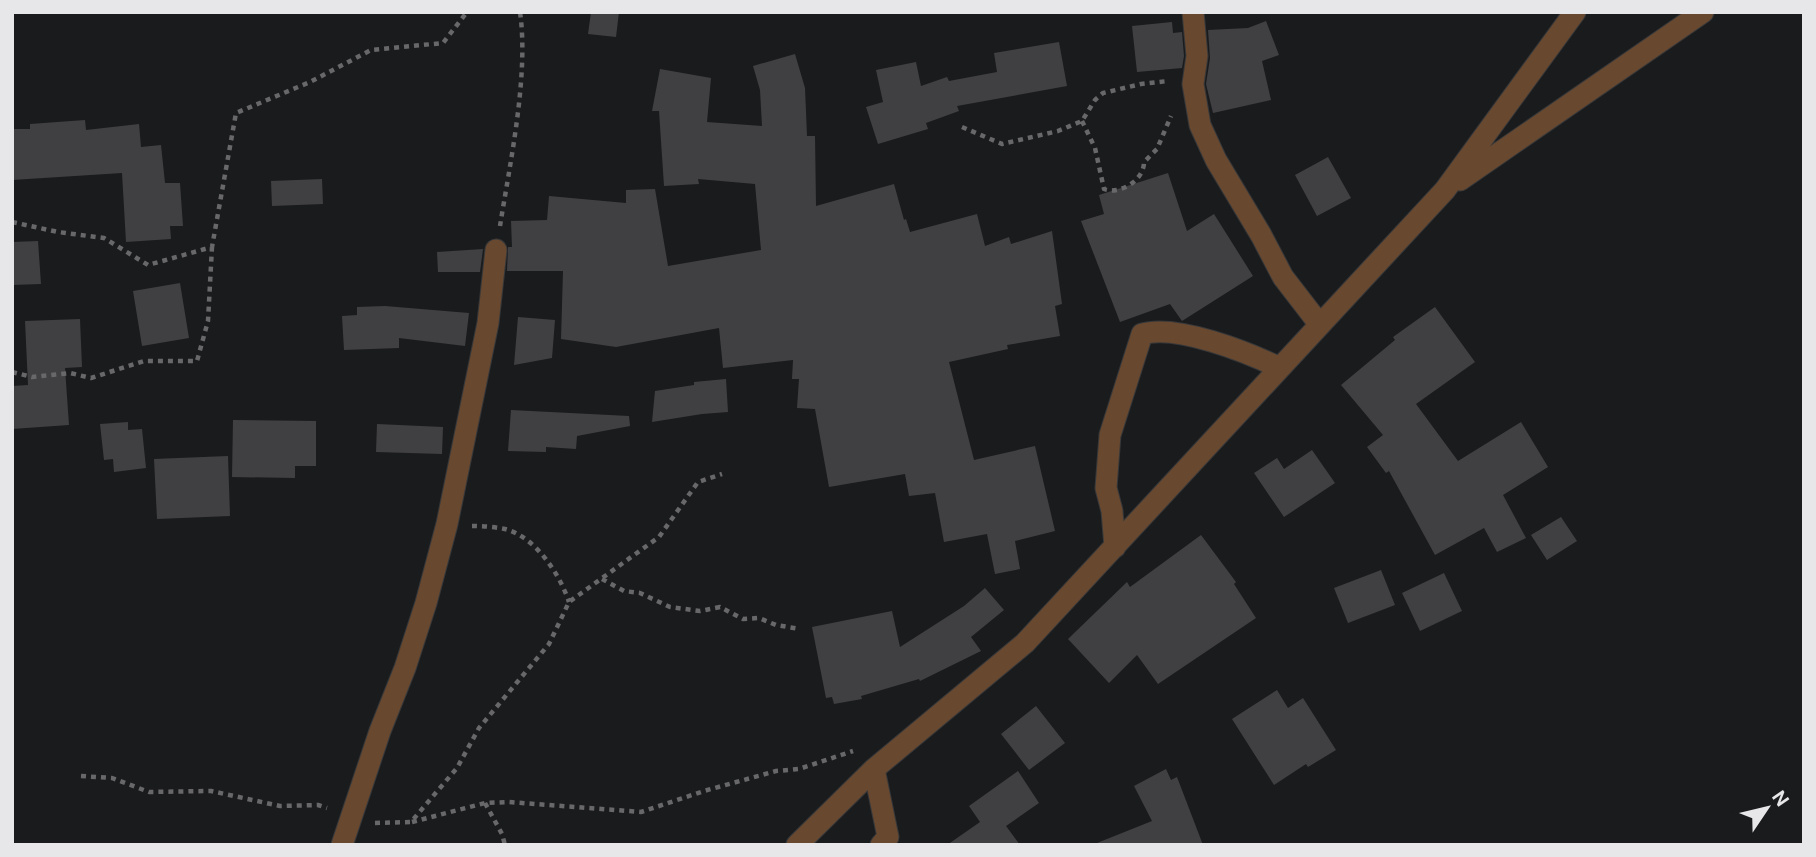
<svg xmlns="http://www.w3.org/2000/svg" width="1816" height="857" font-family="'DM Sans',sans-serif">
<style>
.building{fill:#404043}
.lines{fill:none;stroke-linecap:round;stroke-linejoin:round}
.street-casing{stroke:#37383a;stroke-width:23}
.path{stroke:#68686a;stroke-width:4.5;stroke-dasharray:5 5;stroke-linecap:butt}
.street{stroke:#68482f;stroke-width:21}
</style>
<rect width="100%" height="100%" fill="#1a1b1d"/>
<path class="building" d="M591,12H619L616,37L588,34Z
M1266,21L1279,55L1262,61L1271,100L1213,113L1206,84L1210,58L1208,30L1248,28Z
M1172,22L1173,33L1182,32L1184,56L1182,68L1137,72L1132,26Z
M1059,42L1067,86L957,106L959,111L926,123L928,129L878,144L866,107L883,102L876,70L916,62L921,86L947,77L949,81L997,72L994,53Z
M795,54L805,88L807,136H815L816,206L894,184L904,220L906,219L910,232L977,214L985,246L1009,237L1011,244L1052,231L1062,304L1055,306L1060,336L1007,345L1008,349L949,362L974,460L1035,446L1055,531L1015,541L1020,569L995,574L987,534L944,542L935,493L909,496L905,474L829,487L815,409L797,408L799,379H792L793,360L723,368L719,328L616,347L561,339L563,271H507L508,247H512L511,221L547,220L549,196L626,203V190L655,189L668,266L761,250L755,184L698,179L699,184L664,186L659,111H652L660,69L711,78L707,122L762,126L760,90L753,66Z
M85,120L86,130L139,124L141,147L161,145L165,183H180L183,226H170L171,239L126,242L122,173L12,180V129H30V124Z
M1328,157L1351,198L1317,216L1295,175Z
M1168,173L1187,231L1214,214L1253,276L1182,321L1170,304L1120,322L1081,221L1104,214L1099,195Z
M322,179L323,204L272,206L271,181Z
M38,241L41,284L12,285V242Z
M483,249L480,272H438L437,252Z
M180,283L189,338L142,346L133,291Z
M385,306L469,313L465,346L399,338V348L344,350L342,316L357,315V307Z
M1435,307L1475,362L1416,404L1458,461L1521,422L1548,467L1503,495L1526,538L1497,552L1484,528L1435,555L1389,471L1386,473L1367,447L1383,435L1341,385L1395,340L1393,337Z
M518,317L555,320L552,358L514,365Z
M80,319L82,367L65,368L69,425L12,429V386L28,385L25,321Z
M726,379L728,412L702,414L652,422L655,391L694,385V382Z
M511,410L629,416L630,426L577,436L576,449L546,447V452L508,451Z
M233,420L316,421V466H295V478L232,477Z
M128,422V430L142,429L146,468L114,472L113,459L104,460L100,424Z
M377,424L443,427L442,454L376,452Z
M1312,450L1335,483L1284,517L1254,473L1277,458L1284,469Z
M228,456L230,516L157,519L154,459Z
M1561,517L1577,541L1547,560L1531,535Z
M1201,535L1236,582L1234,584L1256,618L1158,684L1137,655L1109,683L1068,639L1127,582L1130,587Z
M1381,570L1395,605L1348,623L1334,588Z
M1444,573L1462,611L1420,631L1402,593Z
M985,588L1004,610L971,637L981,651L920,681L919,679L861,696L862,699L834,704L832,697L826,698L812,627L892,611L900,647L964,606Z
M1277,690L1288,708L1303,698L1336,750L1308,767L1306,764L1274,785L1232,719Z
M1036,706L1065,743L1029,770L1001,734Z
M1166,769L1171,780L1177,777L1203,845H1097V843L1152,821L1134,786Z
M1018,771L1039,803L1006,826L1020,845H947L980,822L969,806Z"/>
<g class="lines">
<g class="street-casing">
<path id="street" d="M1193,12L1197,56L1193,84L1200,125L1216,160L1261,235L1283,277L1320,325
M1460,180L1703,12
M1115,547L1112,511L1106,488L1110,435L1142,334C1177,324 1247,352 1280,368
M874,769L888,837L881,845
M342,845L380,731L405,668L426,603L447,524L488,323L496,250
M797,845L874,769L1025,643L1445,190L1575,12"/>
</g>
<path class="path" d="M1082,121L1095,148L1104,189C1119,195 1144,181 1144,162L1157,149L1171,116
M962,127L1002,144L1058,131L1082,121L1095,100L1103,93L1141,84L1168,81
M12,222L58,232L104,238L148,265L212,247L236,113L310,82L371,50L443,43L467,12
M500,226C510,163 529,75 520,12
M12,372L32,377L70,373L91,378L144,361H197L208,321L212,247
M472,526C483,526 495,527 505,529C536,537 560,575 569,602
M602,579L624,591L640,593L670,607L700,611L720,607L743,619L759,618L776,625L800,629
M81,776L112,778L149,792L211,791L280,806L318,805L327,808
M485,803L502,834L505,845
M412,822L485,803L509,802L641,812L704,791L776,771L799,769L853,751
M375,823L411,822L457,768L479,728L549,644L569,602L659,537L698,482L722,474"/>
<use href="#street" class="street"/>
</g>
<rect width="1816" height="857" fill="none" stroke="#e7e7e9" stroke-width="28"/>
<g transform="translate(1767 808) rotate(55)" stroke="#1a1b1d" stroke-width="5" paint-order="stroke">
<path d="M0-5L12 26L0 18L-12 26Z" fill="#e7e7e9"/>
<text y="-10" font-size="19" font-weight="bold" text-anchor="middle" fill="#e7e7e9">N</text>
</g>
</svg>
